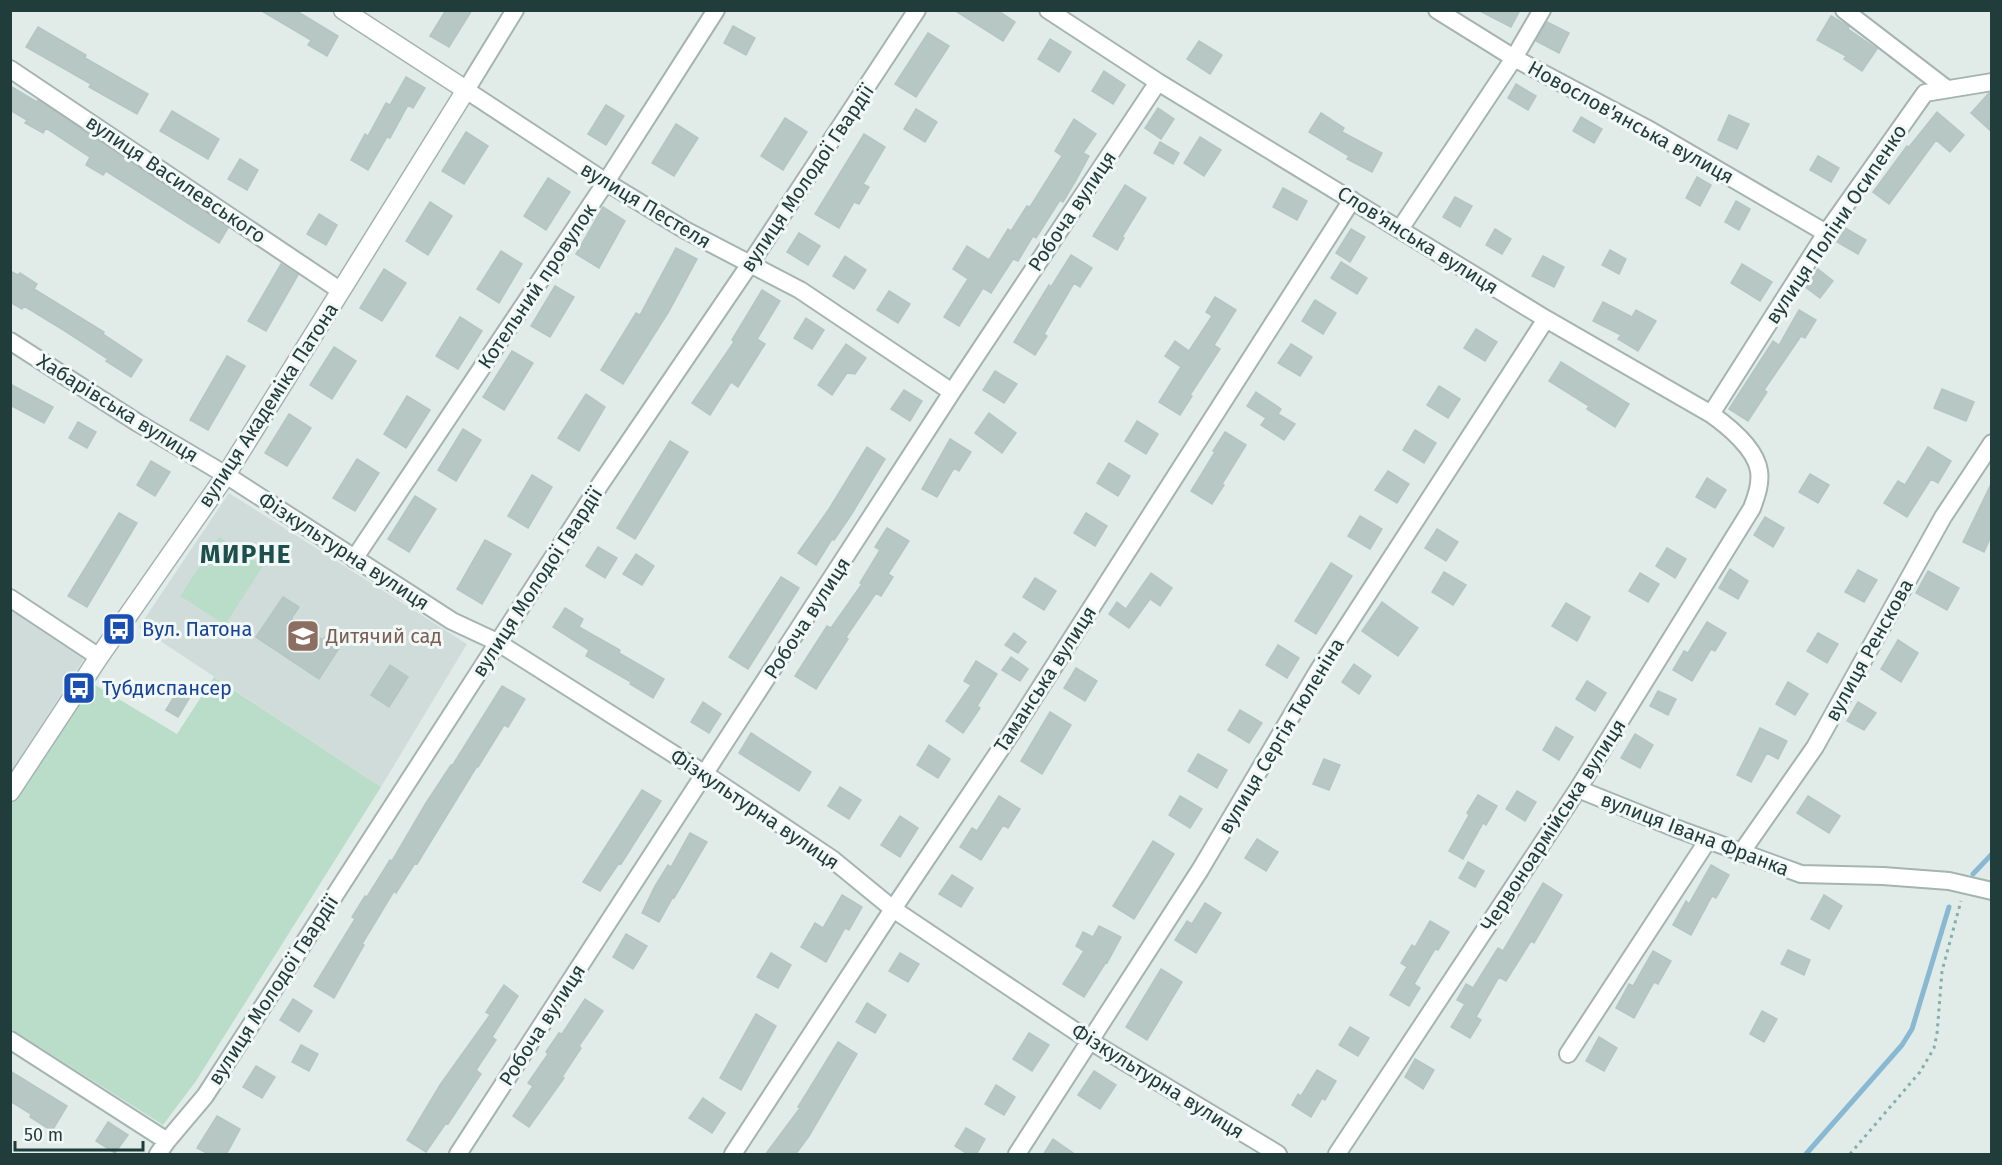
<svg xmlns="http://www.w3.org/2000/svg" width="2002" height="1165" font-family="'Fira Sans',sans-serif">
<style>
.built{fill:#d0dcd9}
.green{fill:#baddca}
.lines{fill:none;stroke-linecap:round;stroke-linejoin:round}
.stream{stroke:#89b9d2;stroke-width:5}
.building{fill:#b7c7c3;stroke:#b4c6c2;stroke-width:1.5}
.minor-casing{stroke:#a4b4b1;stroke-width:20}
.tertiary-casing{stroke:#a4b4b1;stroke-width:21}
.path{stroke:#82b0aa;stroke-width:3;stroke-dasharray:3 4.5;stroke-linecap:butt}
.minor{stroke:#fff;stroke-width:16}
.tertiary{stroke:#fff;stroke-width:18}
.labels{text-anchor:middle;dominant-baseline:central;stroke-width:6;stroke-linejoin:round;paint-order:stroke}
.street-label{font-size:20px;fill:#213d3b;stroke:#f2f8f6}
.transit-label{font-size:20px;fill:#164399;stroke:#f2f8f6;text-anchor:start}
.education-label{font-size:20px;fill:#785e54;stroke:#f2f8f6;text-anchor:start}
.district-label{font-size:26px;font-weight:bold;letter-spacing:1.5px;fill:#1d4f4c;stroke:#f2f8f6}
</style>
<rect width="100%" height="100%" fill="#e1ece9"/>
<path class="built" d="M229,493L467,644L381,787L139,627Z
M11,609L84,659L11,772Z"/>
<path class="green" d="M219,537L263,566L225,625L180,596Z
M214,677L381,787L196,1081L163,1125L11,1029L10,806L92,683L177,734Z"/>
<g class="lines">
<path class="stream" d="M1973,874L1992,854
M1806,1154L1902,1045L1912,1029L1949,907"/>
</g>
<path class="building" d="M260,10H295L338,36L327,56L308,45L311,40Z
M446,10H472L449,47L430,36Z
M954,10H997L1015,22L1003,41Z
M1478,10H1520L1511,27Z
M1831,16L1846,25L1849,27L1848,29L1877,49L1862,71L1844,59L1846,56L1817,40Z
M1547,22L1569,33L1559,53L1536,41Z
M733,26L755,38L746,55L724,43Z
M38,27L86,55L85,58L148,94L137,114L89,87L91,84L26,47Z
M928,33L949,46L916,97L895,84Z
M1050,39L1071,52L1059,72L1038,59Z
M1199,41L1222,55L1210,74L1187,59Z
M1104,71L1125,85L1113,104L1092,91Z
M406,77L425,88L413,108L408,105L390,138L387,137L368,170L351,160L365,134L368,136L386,103L390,105Z
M1516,84L1536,96L1528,110L1508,98Z
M10,86L37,102L38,100L228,228L219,243L106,171L103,175L86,165L90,157L46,128L43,133L25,123L27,120L10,110Z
M1989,93H1992V132L1971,113Z
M606,105L624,116L606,145L588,134Z
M1158,108L1174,119L1161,139L1145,128Z
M916,109L937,122L925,142L904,129Z
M172,111L219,139L208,159L160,131Z
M1937,112L1964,135L1950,152L1936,140L1889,204L1873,192L1907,146L1909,147Z
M1321,113L1344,128L1342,132L1382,153L1372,172L1347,159L1349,156L1309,132Z
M1729,115L1749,124L1737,149L1718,140Z
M1581,117L1602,129L1594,143L1573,131Z
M785,118L807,132L783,170L761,156Z
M1074,119L1096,134L1083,153L1089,156L1075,182L1063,202L1060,200L1036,238L1033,236L1018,261L1013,259L991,293L983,288L959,326L944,317L968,279L953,269L967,246L989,260L1008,229L1011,231L1027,206L1030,207L1062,156L1055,151Z
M676,124L698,138L674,176L652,163Z
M466,132L488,146L464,184L442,171Z
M864,134L885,147L863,184L869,187L859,204L854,202L839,228L815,214Z
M1200,137L1221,150L1204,176L1184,163Z
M1160,142L1179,153L1173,164L1154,153Z
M1818,156L1839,168L1831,182L1810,170Z
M240,159L258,170L247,190L228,179Z
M1697,177L1711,185L1700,206L1686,198Z
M548,178L570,192L546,230L524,216Z
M1125,185L1146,198L1122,237L1124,238L1117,250L1093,236Z
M1283,188L1307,201L1297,220L1273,207Z
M1455,197L1472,206L1460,227L1443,217Z
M1736,201L1750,209L1739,230L1725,222Z
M430,202L452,216L428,255L406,241Z
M603,207L625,221L599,268L576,254Z
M319,214L337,225L326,245L307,234Z
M1845,228L1866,240L1858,254L1837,242Z
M1351,229L1365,237L1350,262L1336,253Z
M1495,229L1511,239L1502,254L1486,245Z
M799,233L820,246L808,265L787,252Z
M676,248L697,259L669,311L623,384L601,370L636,313L640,315Z
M1610,250L1626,259L1619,274L1602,265Z
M501,251L522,264L499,303L477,289Z
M1071,255L1092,268L1080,287L1074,283L1044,334L1047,336L1035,355L1014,342L1049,285L1051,287Z
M845,256L866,270L854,289L833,276Z
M1543,256L1564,267L1554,287L1532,276Z
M1341,262L1367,278L1357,294L1331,278Z
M281,264L298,275L266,331L248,321Z
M1742,264L1772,282L1760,301L1731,283Z
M384,269L406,283L382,321L360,308Z
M1818,269L1833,281L1820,298L1804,286Z
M10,271L18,275L20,273L37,284L34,289L104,332L103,334L142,360L131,377L106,361L108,359L65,331L24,306L22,309L10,302Z
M555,286L574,297L550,337L531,326Z
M762,290L780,301L757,339L765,344L738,387L731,382L710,415L692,403L734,342L732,340Z
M889,291L910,304L898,323L877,310Z
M1215,297L1236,310L1214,345L1220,349L1190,395L1192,396L1180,415L1159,402L1181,367L1165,356L1175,341L1189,351L1212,316L1206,312Z
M1315,300L1336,313L1323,334L1302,321Z
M1603,302L1632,317L1636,310L1656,321L1638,351L1618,339L1621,335L1593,321Z
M1799,310L1816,320L1805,338L1801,336L1764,390L1767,392L1748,421L1729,409L1773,341L1779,345Z
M460,317L482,331L458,369L436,356Z
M806,318L824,330L812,349L794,338Z
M1476,329L1497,342L1485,361L1464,348Z
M846,344L866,358L855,374L847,373L832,395L818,385Z
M1291,344L1312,357L1300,376L1278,363Z
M334,347L356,361L332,399L310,385Z
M512,351L533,363L504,410L483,397Z
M227,356L245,366L208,430L190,420Z
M1561,362L1629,404L1615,427L1587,409L1589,406L1549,381Z
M995,371L1017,384L1004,403L983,390Z
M10,384L53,407L44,423L10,405Z
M1439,386L1460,399L1448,418L1427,405Z
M1942,389L1974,402L1966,421L1934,408Z
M904,390L922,401L910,421L891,409Z
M1256,392L1281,409L1278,414L1295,424L1284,440L1261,425L1266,418L1247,406Z
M586,394L605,407L579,451L558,438Z
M407,396L430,410L406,448L384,434Z
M989,413L1016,433L1002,453L975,433Z
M289,414L311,428L287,466L265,453Z
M1137,421L1158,434L1146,454L1125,441Z
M78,422L96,432L87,448L69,438Z
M463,429L481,440L456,481L438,470Z
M1415,430L1436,443L1424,463L1403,450Z
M1225,432L1246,445L1222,484L1224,485L1212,504L1191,491L1215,452L1213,451Z
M950,439L971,452L959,471L954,468L937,497L922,489Z
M670,441L688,452L635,539L617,528Z
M867,447L885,459L851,515L834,540L832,539L816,565L798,553L829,509Z
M1928,447L1951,461L1938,483L1931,479L1907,517L1884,503L1898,481L1905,485Z
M357,459L379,473L355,511L333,498Z
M151,461L170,472L155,496L137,485Z
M1109,463L1130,476L1118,496L1097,483Z
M1388,471L1409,484L1397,503L1375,490Z
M1810,474L1829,485L1818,503L1799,492Z
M532,475L552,487L528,528L508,516Z
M1707,478L1726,490L1715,508L1696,497Z
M1992,482V534L1984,552L1963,542Z
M415,496L436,509L409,552L388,539Z
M119,513L137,523L87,607L68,596Z
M1086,513L1107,526L1095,546L1074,533Z
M1360,516L1382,529L1370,549L1348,536Z
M1765,517L1784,528L1773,547L1754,535Z
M887,528L909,541L888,574L893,577L881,596L876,593L846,637L848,639L816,689L795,676L827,626L831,628L862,584L860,583L880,550L875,547Z
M1437,529L1458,542L1446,561L1425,548Z
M485,540L511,554L482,604L457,589Z
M598,547L617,558L605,578L586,566Z
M1667,548L1686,559L1675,578L1656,566Z
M636,554L654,566L642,585L623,574Z
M1331,563L1352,576L1316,634L1295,621Z
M1730,569L1748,581L1738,599L1719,588Z
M1858,570L1877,580L1864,602L1845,592Z
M1928,571L1959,588L1947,610L1916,593Z
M1444,572L1466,585L1453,605L1432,592Z
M1151,573L1172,588L1160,606L1150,599L1129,628L1109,614L1117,602L1126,609Z
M1640,573L1659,584L1648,602L1629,591Z
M781,577L799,588L748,669L729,657Z
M1035,578L1056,591L1044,610L1023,597Z
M283,597L299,607L291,619L323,640L330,629L345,639L319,679L256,637Z
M1382,602L1418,628L1398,656L1362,631Z
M1566,603L1590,617L1577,641L1552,626Z
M565,608L583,619L579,627L620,650L619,653L664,679L653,698L630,684L631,682L586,656L589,650L553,627Z
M1707,622L1726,633L1715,651L1711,649L1692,681L1673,670L1684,651L1688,653Z
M1014,633L1026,642L1018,653L1005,645Z
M1818,633L1838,644L1827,663L1807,651Z
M1898,640L1918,653L1901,682L1881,669Z
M1278,645L1299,658L1287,678L1266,665Z
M1011,657L1028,669L1020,681L1002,670Z
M976,661L997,674L977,706L980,708L963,733L946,721L971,685L964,681Z
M1354,664L1371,676L1359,694L1342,682Z
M390,665L408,677L389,707L371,695Z
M1076,668L1097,681L1085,701L1064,688Z
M1587,681L1606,693L1595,711L1576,699Z
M1788,682L1808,694L1795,715L1776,704Z
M502,686L525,699L508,727L504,725L478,767L477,766L417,864L415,863L396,893L394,891L362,944L364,945L334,998L314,986L355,919L352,917L365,896L367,897L390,860L392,861L426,803L451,765L452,766Z
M178,690L190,697L178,717L166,710Z
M1658,691L1676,699L1668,715L1650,706Z
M703,702L721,714L709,733L691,722Z
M1858,702L1876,713L1864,730L1847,721Z
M1240,710L1262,723L1249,743L1228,730Z
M1050,712L1071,725L1042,774L1021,761Z
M1556,727L1573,737L1559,760L1543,750Z
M1760,728L1787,741L1778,759L1767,753L1751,782L1737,775Z
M751,733L811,772L799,791L739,753Z
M1635,734L1653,745L1640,768L1621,758Z
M929,745L950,759L938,778L917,765Z
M1198,754L1227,770L1217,788L1188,771Z
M1324,759L1340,765L1329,790L1313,784Z
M840,787L861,800L849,819L828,806Z
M642,790L661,801L621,864L619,863L600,891L583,882Z
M1517,791L1536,802L1525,821L1506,809Z
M1478,795L1497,806L1486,825L1483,823L1463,859L1449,851L1469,815L1467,813Z
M999,796L1020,809L1008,828L1003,825L981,860L960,847L972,828L977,831Z
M1180,796L1202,809L1190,828L1169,815Z
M1808,796L1840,816L1829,833L1797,813Z
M900,816L918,828L900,857L881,845Z
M690,833L707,842L674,898L673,897L659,922L642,913L655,886L668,865L671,867Z
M1257,839L1278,852L1266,871L1245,858Z
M1153,841L1174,854L1134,919L1113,906Z
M1468,862L1484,871L1475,887L1459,878Z
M1711,865L1729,875L1716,898L1712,896L1691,935L1673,925L1686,901L1689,904Z
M952,875L973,888L961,907L939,894Z
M1543,883L1562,895L1534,943L1531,941L1506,981L1499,977L1476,1017L1481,1020L1470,1038L1451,1027L1465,1004L1457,1000L1466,984L1473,988L1498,948L1503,951Z
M842,895L862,907L849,930L845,928L826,962L801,947L815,923L823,928Z
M1824,895L1842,906L1829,929L1811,919Z
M1205,903L1221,913L1196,953L1175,940L1187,921L1192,924Z
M1430,921L1449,932L1438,950L1435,949L1414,984L1420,988L1409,1006L1390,995L1407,967L1401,963L1412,945L1415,947Z
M1099,926L1121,937L1107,963L1106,962L1084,997L1063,984L1084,951L1076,946L1083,932L1093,937Z
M626,934L647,946L633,969L613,957Z
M1788,950L1810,960L1804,975L1781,964Z
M1653,951L1671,961L1658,984L1654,982L1634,1018L1616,1008L1629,984L1633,986Z
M771,953L791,965L778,988L757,977Z
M900,953L919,964L908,982L889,971Z
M1161,969L1182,982L1147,1040L1126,1027Z
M504,985L518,996L492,1037L496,1040L476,1070L481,1074L448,1124L446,1123L426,1152L407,1140L440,1085L490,1015L486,1012Z
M293,999L312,1011L299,1032L280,1020Z
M585,999L603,1011L579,1046L581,1048L562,1077L564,1078L529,1127L513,1116L533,1086L528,1083L548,1054L546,1052L559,1033L562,1034Z
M867,1003L886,1015L875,1033L856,1022Z
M1762,1011L1777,1019L1764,1042L1750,1034Z
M756,1014L776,1026L741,1090L720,1078Z
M1350,1027L1369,1038L1358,1056L1339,1045Z
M1029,1033L1049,1045L1032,1071L1013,1059Z
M1599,1037L1617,1048L1604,1071L1586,1061Z
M838,1042L857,1054L809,1136L795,1155H765L800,1108L798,1107Z
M301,1045L318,1054L309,1071L292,1062Z
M1415,1059L1434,1070L1423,1089L1405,1077Z
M256,1066L275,1077L262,1098L243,1087Z
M1317,1070L1336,1081L1325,1100L1322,1098L1311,1117L1292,1105L1298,1094L1301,1096Z
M10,1071L67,1106L52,1131L30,1117L31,1114L10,1101Z
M1094,1071L1116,1085L1100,1109L1078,1095Z
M996,1085L1015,1097L1004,1115L985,1104Z
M703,1098L725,1113L712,1133L689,1118Z
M217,1116L240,1129L226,1155H210L197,1148Z
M108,1122L128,1135L115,1153L96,1141Z
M966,1128L985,1139L976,1155H969L955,1146Z
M1053,1139L1076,1155H1043Z"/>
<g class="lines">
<g class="minor-casing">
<path id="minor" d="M515,10L466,90L606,182L685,230L800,290L952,392
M1048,10L1158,82L1546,319L1711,414C1728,426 1756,449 1759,471C1761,484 1756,497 1752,508L1578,789L1337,1154
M1437,10L1514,58L1646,128L1826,233
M1844,10L1947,89
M10,69L341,291
M1400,229L1514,58L1542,10
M10,341L138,423L226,475L452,621L497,642L705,774L832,859L893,909L1090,1041L1278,1154
M1711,414L1826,233L1925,93L1992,82
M354,559L606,182L716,10
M10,598L99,657
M1578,789L1675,828L1801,874L1883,876L1949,881L1992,891
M1741,853L1815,747L1943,517L1992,443
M10,1040L167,1141
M1568,1054L1708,840
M158,1154L167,1141L205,1096L601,483L750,264L917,10
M458,1154L952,392L1158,82
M733,1154L893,909L1010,735L1352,200
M1017,1154L1200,870L1318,671L1546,319"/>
</g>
<g class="tertiary-casing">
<path id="tertiary" d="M10,792L99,657L226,475L466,90L343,10"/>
</g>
<path class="path" d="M1850,1154L1920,1072L1934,1048L1937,1034L1942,971L1961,901"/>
<use href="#minor" class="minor"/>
<use href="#tertiary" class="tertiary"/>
</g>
<defs>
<g id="bus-square" transform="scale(1.725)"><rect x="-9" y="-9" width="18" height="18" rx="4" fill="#1a4fb4" stroke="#f2f8f6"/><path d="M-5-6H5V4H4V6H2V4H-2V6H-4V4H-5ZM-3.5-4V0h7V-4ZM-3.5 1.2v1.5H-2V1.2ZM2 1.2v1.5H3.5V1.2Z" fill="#fff"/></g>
<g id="school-square" transform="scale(1.725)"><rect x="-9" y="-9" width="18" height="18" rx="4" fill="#8d6e63" stroke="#f2f8f6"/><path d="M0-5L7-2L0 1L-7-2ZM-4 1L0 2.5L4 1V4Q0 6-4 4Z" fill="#fff"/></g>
</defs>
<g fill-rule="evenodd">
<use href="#bus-square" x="119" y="629"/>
<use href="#school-square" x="303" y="636"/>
<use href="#bus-square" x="79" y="688"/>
</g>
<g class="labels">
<g class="street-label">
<text transform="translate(1631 122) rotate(29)">Новослов'янська вулиця</text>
<text transform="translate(807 178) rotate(-56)">вулиця Молодої Гвардії</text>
<text transform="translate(176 179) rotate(34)">вулиця Василевського</text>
<text transform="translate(646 205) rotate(31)">вулиця Пестеля</text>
<text transform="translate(1072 211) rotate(-56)">Робоча вулиця</text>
<text transform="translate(1836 224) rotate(-56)">вулиця Поліни Осипенко</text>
<text transform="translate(1418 240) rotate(32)">Слов'янська вулиця</text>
<text transform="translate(537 286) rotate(-56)">Котельний провулок</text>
<text transform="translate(268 405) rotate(-57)">вулиця Академіка Патона</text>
<text transform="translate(118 408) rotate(32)">Хабарівська вулиця</text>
<text transform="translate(344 551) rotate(33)">Фізкультурна вулиця</text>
<text transform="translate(537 582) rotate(-57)">вулиця Молодої Гвардії</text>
<text transform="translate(807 618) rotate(-57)">Робоча вулиця</text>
<text transform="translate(1869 650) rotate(-61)">вулиця Ренскова</text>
<text transform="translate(1045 679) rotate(-57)">Таманська вулиця</text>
<text transform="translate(1281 736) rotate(-59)">вулиця Сергія Тюленіна</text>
<text transform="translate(755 809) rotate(34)">Фізкультурна вулиця</text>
<text transform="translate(1553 825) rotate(-57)">Червоноармійська вулиця</text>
<text transform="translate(1695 834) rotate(21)">вулиця Івана Франка</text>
<text transform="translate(273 990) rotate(-57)">вулиця Молодої Гвардії</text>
<text transform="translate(542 1025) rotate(-57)">Робоча вулиця</text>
<text transform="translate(1158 1081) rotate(32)">Фізкультурна вулиця</text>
</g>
<g class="transit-label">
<text x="142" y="629">Вул. Патона</text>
<text x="102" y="688">Тубдиспансер</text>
</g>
<g class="education-label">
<text x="326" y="636">Дитячий сад</text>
</g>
<g class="district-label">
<text x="246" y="554">МИРНЕ</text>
</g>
</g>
<rect width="2002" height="1165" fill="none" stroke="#213d3b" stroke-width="24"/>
<path d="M15 1141v9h128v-9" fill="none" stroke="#213d3b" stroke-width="3"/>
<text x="24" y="1141" font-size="18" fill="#213d3b" stroke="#f2f8f6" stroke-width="4.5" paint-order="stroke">50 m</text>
</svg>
